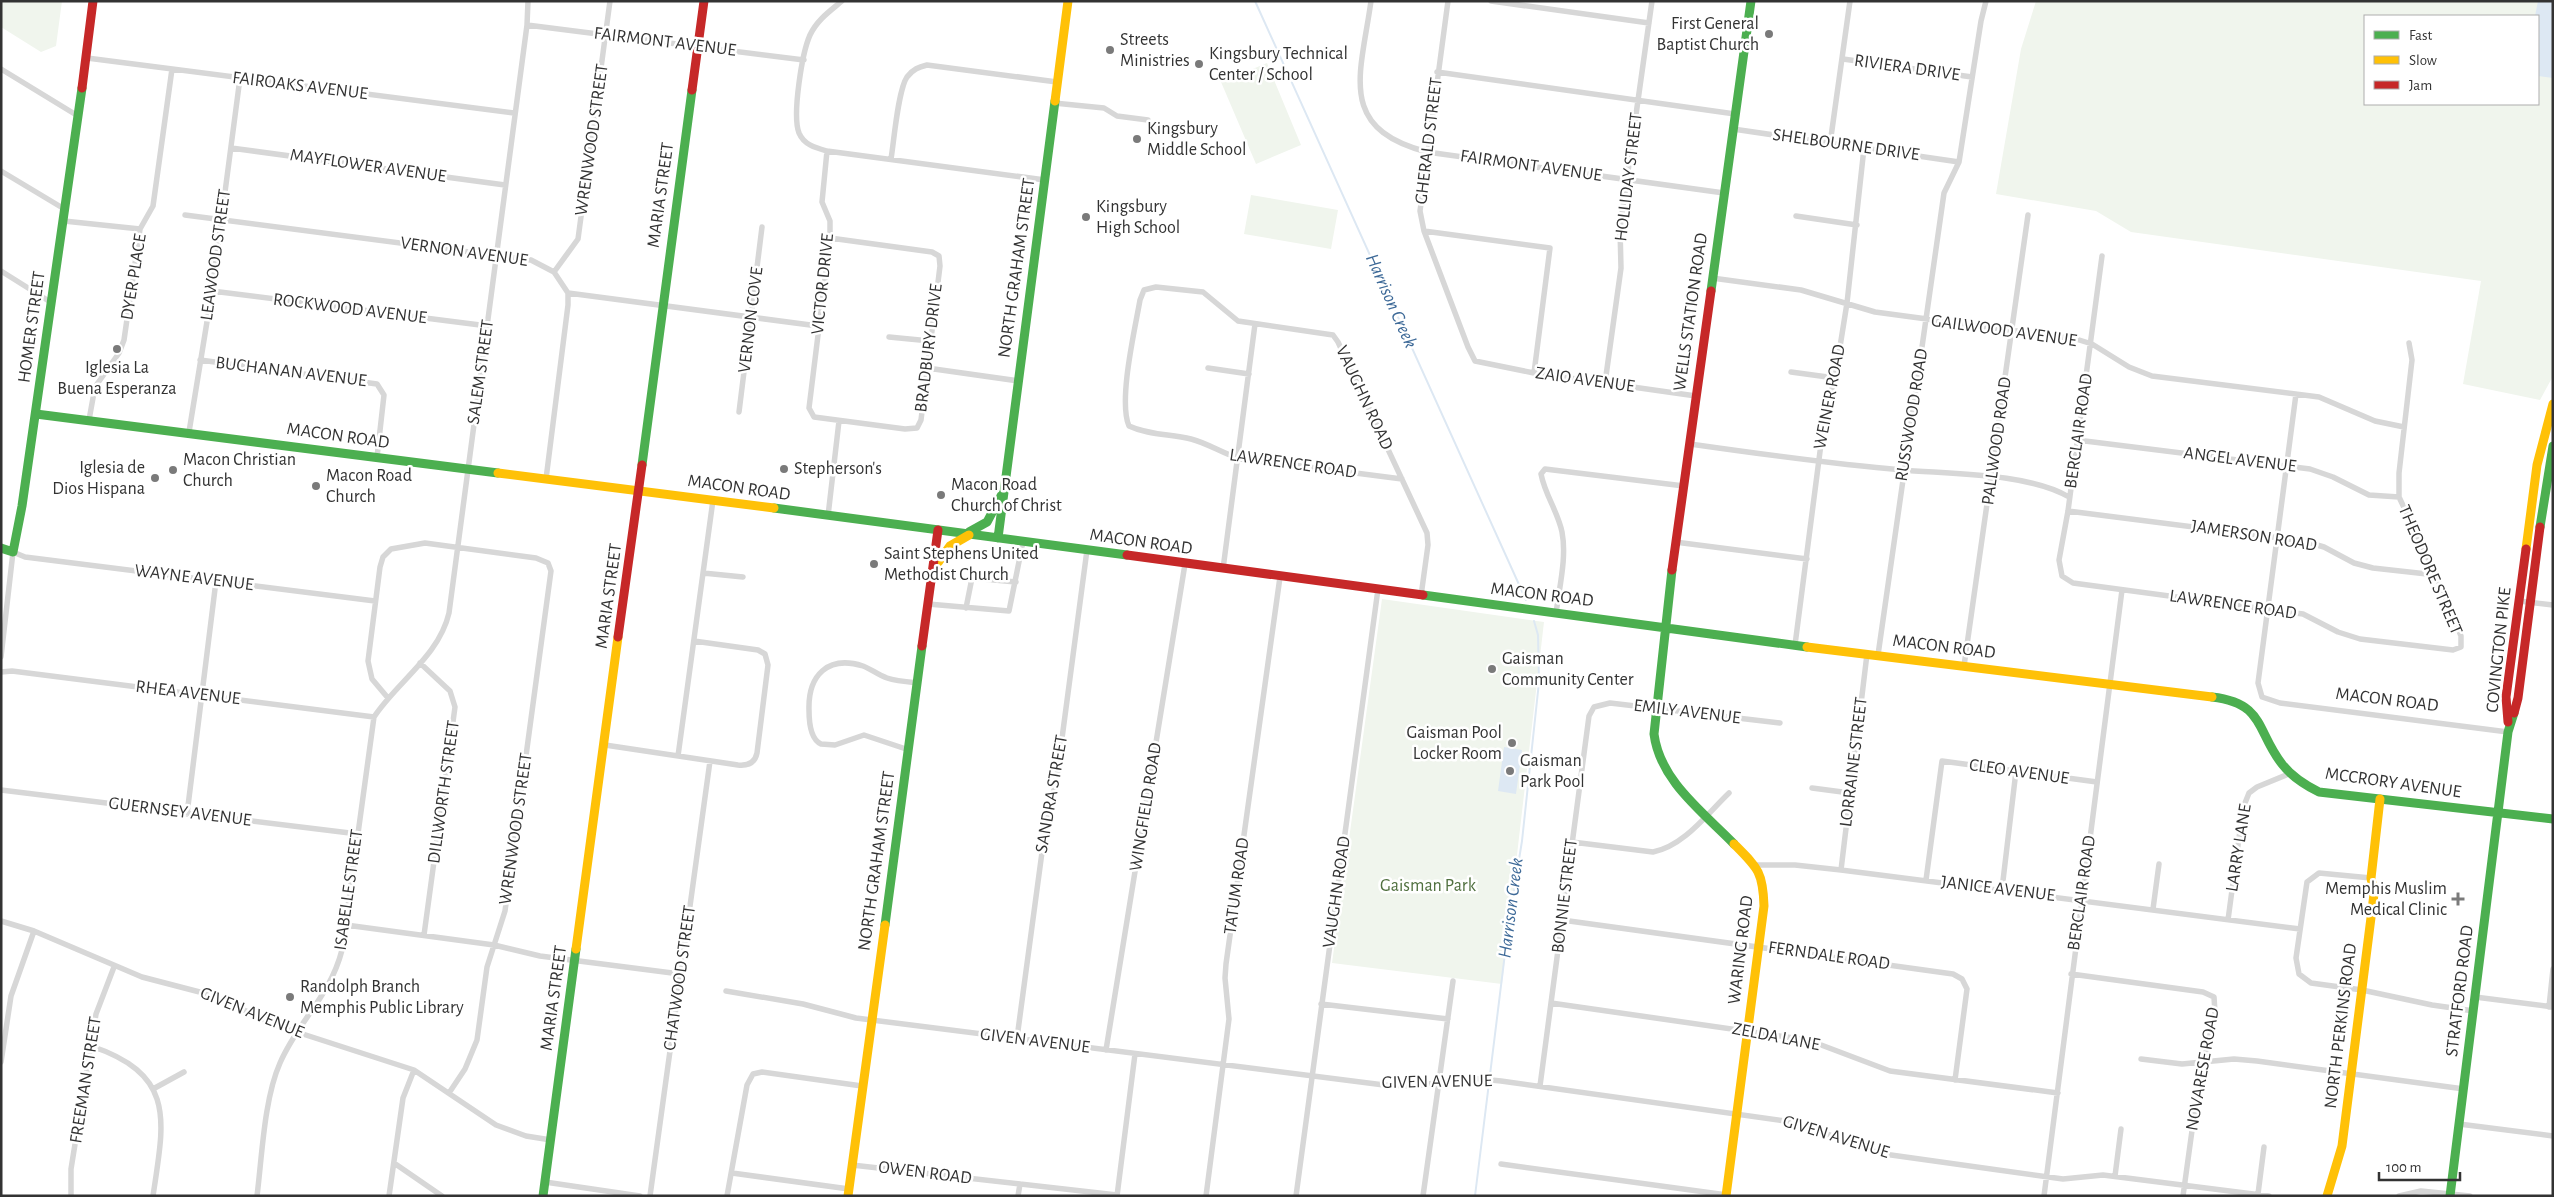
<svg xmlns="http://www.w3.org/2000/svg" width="2554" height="1197" font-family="'Alegreya Sans',sans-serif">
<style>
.green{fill:#f0f5ed;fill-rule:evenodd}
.water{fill:#dde8f3}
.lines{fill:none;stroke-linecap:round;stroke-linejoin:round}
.stream{stroke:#dde8f3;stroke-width:2}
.street{stroke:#d7d7d7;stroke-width:5.5}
.fast{stroke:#4caf50;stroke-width:9}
.slow{stroke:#ffc107;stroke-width:9}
.jam{stroke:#c62828;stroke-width:9}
.poi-dot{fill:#7a7a7a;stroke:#fff;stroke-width:2}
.labels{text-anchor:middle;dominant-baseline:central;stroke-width:5;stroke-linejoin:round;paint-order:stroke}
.poi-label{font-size:18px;fill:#333;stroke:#fff;text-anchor:start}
.street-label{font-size:18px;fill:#333;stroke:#fff}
.park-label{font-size:18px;fill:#50703f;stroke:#fff}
.water-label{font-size:19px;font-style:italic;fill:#3e6a98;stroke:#fff}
</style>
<rect width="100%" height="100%" fill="#fff"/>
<path class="green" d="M1,1H62L56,46L41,52L1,27Z
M2036,1H2553V376L2540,400L2463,384L2481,281L2131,232L2096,211L1996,194L2021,49ZM2365,16H2538V104H2365Z
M1267,63L1301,145L1256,164L1221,82Z
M1251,195L1338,210L1331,249L1244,234Z
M1382,599L1544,622L1502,984L1332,963Z"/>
<path class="water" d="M2538,1H2553V78L2538,76V16H2535Z
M1504,747L1522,750L1516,794L1498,791Z"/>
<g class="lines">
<path class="stream" d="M1255,1L1526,600
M1475,1196L1509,921L1522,841L1539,682L1538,635L1534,621"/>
<path class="street" d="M842,1C830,11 817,20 810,35C802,53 792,115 799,133C804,145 816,148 827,151L1045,180
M1371,1C1361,74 1336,128 1427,152L1724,193
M1448,1L1420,211L1424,231L1468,347L1475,361L1534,373L1696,396
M1491,1L1649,23
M527,25L804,60
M87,58L514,113
M1843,59L1972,77
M1,69L78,116
M1437,72L1735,114
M1054,103L1104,108L1117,116L1148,120
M1733,129L1959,162
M1830,144L1850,1
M231,148L505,185
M827,151L822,202L830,221V238L809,408L814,417L905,429L917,428L921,420L940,266L939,256L932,252L830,238
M891,159C894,141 898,90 907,77C913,69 919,67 927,65L1057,82
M1,171L66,210
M185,215L531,260L554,272L568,293L818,326
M1796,216L1857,225
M64,221L140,229
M1424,231L1550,248L1534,373
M2102,256L2068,511L2059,560L2062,576L2073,583L2303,614L2338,632L2360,639L2453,650L2461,647V636L2436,575L2399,497V473L2412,360L2409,343
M1,271L52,303
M554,272L578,239L610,1
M1712,278L1801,290L1875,312L2076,339L2092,344L2129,367L2152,376L2319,397L2375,421L2404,427
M212,291L488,326
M889,337L930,341
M200,360L377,384L384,395L377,457
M927,368L1019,381
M1208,368L1249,374
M1791,372L1835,378
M1605,383L1621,268L1620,228L1652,1
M2296,394L2258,683L2262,697L2280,703L2508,732
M739,412L762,227
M89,420L95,387L119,353L124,340L140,229L153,206L172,69
M189,432L212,291L240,78
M2077,440L2310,469L2333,477L2369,495L2399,497
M1690,444C1760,454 1831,464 1902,470C1949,474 2029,473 2069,497
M546,479L568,305V293
M1402,479L1238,458C1222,453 1207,443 1191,439C1170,434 1148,435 1129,426C1118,401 1135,329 1140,300L1144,290L1156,287L1203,292L1238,321L1333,335L1338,342L1427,533L1428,545L1421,596
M2068,511L2303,541L2324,547L2354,563L2373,568L2436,575
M828,516L839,421
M1675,542L1807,559
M1223,569L1255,324
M703,573L743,577
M2519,601L2553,605
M928,604L1009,611L1023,542
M966,608L972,578L1016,582
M1556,614C1559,588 1567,558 1562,532C1558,512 1545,495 1541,474L1545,469L1684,486
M1795,645L1825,413L1835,378L1847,303L1864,148
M1878,655L1944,193L1959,162L1981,21L1986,1
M1,657L13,552L25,557L375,601
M420,663L450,691L455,707L424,935
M1964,666L2028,215
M1,672L12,671L374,717
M388,698L372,679L368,661L380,567L383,557L391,549L425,543L536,558L548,563L551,571L505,911L487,967L477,1040L465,1069L449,1093
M605,745L738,765C748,766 755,763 757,753L768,665L765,654L758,650L694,641
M909,750L864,735L835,745L821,744C810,739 809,721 809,710C808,675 828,655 863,666C871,669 878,675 887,678C896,681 908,682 918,683
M678,756L713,500
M1812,788L1850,793
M1,790L358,834
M187,814L216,581
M1572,842L1653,852C1684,846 1707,814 1729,793
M1755,865H1795L1841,870L2300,929
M1841,870L1867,654
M2371,878L2319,873L2307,882L2296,958L2299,974L2311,983L2362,990L2432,1005L2474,1011
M1926,880L1942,761L2097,782
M2002,889L2016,771
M2153,909L2159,864
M1562,920L1953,974L1962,979L1967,989L1955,1080
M2228,920L2243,808L2249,793L2257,787L2291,773
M1,921L34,931L142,977L215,996L275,1025L414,1070L496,1125L526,1136L551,1140
M346,925L494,945L540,956L680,974
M2071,974L2203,992L2214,997L2215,1013L2198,1087L2183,1196
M726,991L803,1004L856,1018L1384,1085L1414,1086L1471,1078L1501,1081L1792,1122C1823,1131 1852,1145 1884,1154L2063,1179L2103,1175L2269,1196
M2475,997L2553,1007
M1551,1003L1808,1040L1890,1071L2058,1093
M1321,1004L1448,1019
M2549,1007L2553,969
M1017,1038L1045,830L1057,776L1087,550
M91,1046C177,1075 164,1121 153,1196
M1106,1050L1185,564
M2141,1059L2182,1064L2234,1059L2257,1061L2464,1089
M1,1062L11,996L34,931
M1540,1086L1589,716L1594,707L1610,703L1780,723
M153,1089L184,1072
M2459,1124L2553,1136
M394,1163L442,1196
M1501,1164L1727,1195
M852,1165L1117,1195
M732,1173L849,1189
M2115,1176L2121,1129
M545,1182L640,1196
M2258,1194L2264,1147
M71,1196V1169L96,1014L114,967
M257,1196C262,1157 264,1099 280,1063C298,1021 330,997 342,950L374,717C397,682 439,656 449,613L527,25L528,1
M389,1196L403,1098L414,1070
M650,1196L710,761
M727,1196L747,1085L753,1074L762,1072L862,1086
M1018,1196L1020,1184
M1117,1196L1135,1054
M1206,1196L1229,1019L1225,978L1226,964L1280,577
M1296,1196L1378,589
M1423,1196L1453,981
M2044,1196L2122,590
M2399,1196L2421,1191L2470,1196"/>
<path class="fast" d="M1711,291L1751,1
M36,414L498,473
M642,465L692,90
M774,508L1127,555
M2540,527L2553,446
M969,532L987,522L1002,494
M998,538L1055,101
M1,548L13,552L22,506L82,88
M1672,570L1654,734C1660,781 1703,812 1734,844
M1423,595L1807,647
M2212,697C2265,703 2256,731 2282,764C2292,777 2305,785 2319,792L2553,819
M885,925L922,646
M543,1196L576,949
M2450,1196L2508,732L2514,713"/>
<path class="slow" d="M1055,101L1068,1
M498,473L774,508
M2526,549L2537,465L2553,404
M934,568L950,546L969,535
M1807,647L2212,697
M576,949L618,637
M848,1196L885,925
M1726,1196L1764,906C1763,872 1758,868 1734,844
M2327,1196L2342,1146L2374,894L2371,878L2380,799"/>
<path class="jam" d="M82,88L93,1
M692,90L704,1
M1127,555L1423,595
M1672,570L1711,291
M618,637L642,465
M922,646L938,530
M2514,713L2518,698L2540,527
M2508,722L2506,697L2526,549"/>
</g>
<g class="poi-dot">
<circle cx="1769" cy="34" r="5"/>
<circle cx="1110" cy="50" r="5"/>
<circle cx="1199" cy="64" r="5"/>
<circle cx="1137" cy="139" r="5"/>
<circle cx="1086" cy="217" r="5"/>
<circle cx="117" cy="349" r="5"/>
<circle cx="784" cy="469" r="5"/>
<circle cx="173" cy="470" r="5"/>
<circle cx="155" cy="478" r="5"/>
<circle cx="316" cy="486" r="5"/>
<circle cx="941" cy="495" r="5"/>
<circle cx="874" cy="564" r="5"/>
<circle cx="1492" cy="669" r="5"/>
<circle cx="1512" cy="743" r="5"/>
<circle cx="1510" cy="771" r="5"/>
<path d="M2455.5 891.5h5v5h5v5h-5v5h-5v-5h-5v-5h5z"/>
<circle cx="290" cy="997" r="5"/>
</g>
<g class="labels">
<g class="poi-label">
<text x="1759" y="24" text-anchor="end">First General<tspan x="1759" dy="21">Baptist Church</tspan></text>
<text x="1120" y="40">Streets<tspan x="1120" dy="21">Ministries</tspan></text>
<text x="1209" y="54">Kingsbury Technical<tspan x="1209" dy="21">Center / School</tspan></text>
<text x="1147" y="129">Kingsbury<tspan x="1147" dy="21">Middle School</tspan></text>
<text x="1096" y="207">Kingsbury<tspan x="1096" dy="21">High School</tspan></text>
<text x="117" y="368" text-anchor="middle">Iglesia La<tspan x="117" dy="21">Buena Esperanza</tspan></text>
<text x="183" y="460">Macon Christian<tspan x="183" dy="21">Church</tspan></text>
<text x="145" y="468" text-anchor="end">Iglesia de<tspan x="145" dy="21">Dios Hispana</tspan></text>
<text x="794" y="469">Stepherson's</text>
<text x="326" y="476">Macon Road<tspan x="326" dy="21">Church</tspan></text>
<text x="951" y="485">Macon Road<tspan x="951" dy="21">Church of Christ</tspan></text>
<text x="884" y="554">Saint Stephens United<tspan x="884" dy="21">Methodist Church</tspan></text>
<text x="1502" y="659">Gaisman<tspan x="1502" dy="21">Community Center</tspan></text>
<text x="1502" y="733" text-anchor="end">Gaisman Pool<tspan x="1502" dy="21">Locker Room</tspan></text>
<text x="1520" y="761">Gaisman<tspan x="1520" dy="21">Park Pool</tspan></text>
<text x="2447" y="889" text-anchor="end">Memphis Muslim<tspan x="2447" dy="21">Medical Clinic</tspan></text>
<text x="300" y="987">Randolph Branch<tspan x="300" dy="21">Memphis Public Library</tspan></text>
</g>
<g class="street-label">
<text transform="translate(665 42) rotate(7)">FAIRMONT AVENUE</text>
<text transform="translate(1907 68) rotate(8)">RIVIERA DRIVE</text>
<text transform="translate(300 86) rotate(7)">FAIROAKS AVENUE</text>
<text transform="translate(592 140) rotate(-82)">WRENWOOD STREET</text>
<text transform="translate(1429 141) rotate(-83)">GHERALD STREET</text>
<text transform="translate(1846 145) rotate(8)">SHELBOURNE DRIVE</text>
<text transform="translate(368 166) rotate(8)">MAYFLOWER AVENUE</text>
<text transform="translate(1531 166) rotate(8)">FAIRMONT AVENUE</text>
<text transform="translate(1629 177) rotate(-83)">HOLLIDAY STREET</text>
<text transform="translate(661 195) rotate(-82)">MARIA STREET</text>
<text transform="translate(464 252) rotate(8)">VERNON AVENUE</text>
<text transform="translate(216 255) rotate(-82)">LEAWOOD STREET</text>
<text transform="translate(1017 268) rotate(-82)">NORTH GRAHAM STREET</text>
<text transform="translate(134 277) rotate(-81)">DYER PLACE</text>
<text transform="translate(823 284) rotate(-84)">VICTOR DRIVE</text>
<text transform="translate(350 309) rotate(7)">ROCKWOOD AVENUE</text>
<text transform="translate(1691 312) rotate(-82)">WELLS STATION ROAD</text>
<text transform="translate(751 320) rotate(-83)">VERNON COVE</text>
<text transform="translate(32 327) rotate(-82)">HOMER STREET</text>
<text transform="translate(2004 331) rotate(8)">GAILWOOD AVENUE</text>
<text transform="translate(929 348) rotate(-83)">BRADBURY DRIVE</text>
<text transform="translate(291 372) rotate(7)">BUCHANAN AVENUE</text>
<text transform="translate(481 372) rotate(-82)">SALEM STREET</text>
<text transform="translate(1585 380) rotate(8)">ZAIO AVENUE</text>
<text transform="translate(1830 397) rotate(-79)">WEINER ROAD</text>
<text transform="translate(1364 398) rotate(65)">VAUGHN ROAD</text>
<text transform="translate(1912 415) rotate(-81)">RUSSWOOD ROAD</text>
<text transform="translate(2079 431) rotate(-82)">BERCLAIR ROAD</text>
<text transform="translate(338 436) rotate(8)">MACON ROAD</text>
<text transform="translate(1997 441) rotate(-82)">PALLWOOD ROAD</text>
<text transform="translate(2240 460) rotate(7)">ANGEL AVENUE</text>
<text transform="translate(1293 464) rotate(8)">LAWRENCE ROAD</text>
<text transform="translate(739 488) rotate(8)">MACON ROAD</text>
<text transform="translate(2254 536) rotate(9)">JAMERSON ROAD</text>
<text transform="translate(1141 542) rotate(8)">MACON ROAD</text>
<text transform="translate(2430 570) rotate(67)">THEODORE STREET</text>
<text transform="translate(194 578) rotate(7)">WAYNE AVENUE</text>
<text transform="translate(1542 595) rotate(7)">MACON ROAD</text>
<text transform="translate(609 596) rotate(-82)">MARIA STREET</text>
<text transform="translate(2233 605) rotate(8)">LAWRENCE ROAD</text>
<text transform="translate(1944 647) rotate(7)">MACON ROAD</text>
<text transform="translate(2499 650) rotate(-84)">COVINGTON PIKE</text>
<text transform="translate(188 693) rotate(7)">RHEA AVENUE</text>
<text transform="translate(2387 700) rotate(7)">MACON ROAD</text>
<text transform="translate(1687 712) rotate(7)">EMILY AVENUE</text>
<text transform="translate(1854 762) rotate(-83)">LORRAINE STREET</text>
<text transform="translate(2019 772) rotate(8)">CLEO AVENUE</text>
<text transform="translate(2393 783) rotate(8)">MCCRORY AVENUE</text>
<text transform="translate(444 792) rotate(-82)">DILLWORTH STREET</text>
<text transform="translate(1052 794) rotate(-80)">SANDRA STREET</text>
<text transform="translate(1146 807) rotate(-81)">WINGFIELD ROAD</text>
<text transform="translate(180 812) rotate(7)">GUERNSEY AVENUE</text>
<text transform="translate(516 829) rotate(-82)">WRENWOOD STREET</text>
<text transform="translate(2239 848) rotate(-81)">LARRY LANE</text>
<text transform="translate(877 861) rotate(-82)">NORTH GRAHAM STREET</text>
<text transform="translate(1237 886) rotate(-82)">TATUM ROAD</text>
<text transform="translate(1998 889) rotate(7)">JANICE AVENUE</text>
<text transform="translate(349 890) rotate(-82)">ISABELLE STREET</text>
<text transform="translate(1337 892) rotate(-82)">VAUGHN ROAD</text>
<text transform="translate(2082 893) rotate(-82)">BERCLAIR ROAD</text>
<text transform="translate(1565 896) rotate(-83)">BONNIE STREET</text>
<text transform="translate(1741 950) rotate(-83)">WARING ROAD</text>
<text transform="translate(1829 956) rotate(8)">FERNDALE ROAD</text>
<text transform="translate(680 978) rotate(-82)">CHATWOOD STREET</text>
<text transform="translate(2460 991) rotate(-83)">STRATFORD ROAD</text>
<text transform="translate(554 998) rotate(-82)">MARIA STREET</text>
<text transform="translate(252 1013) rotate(22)">GIVEN AVENUE</text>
<text transform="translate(2341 1026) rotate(-83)">NORTH PERKINS ROAD</text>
<text transform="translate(1776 1037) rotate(11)">ZELDA LANE</text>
<text transform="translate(1035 1041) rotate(7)">GIVEN AVENUE</text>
<text transform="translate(2203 1069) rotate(-80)">NOVARESE ROAD</text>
<text transform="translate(86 1080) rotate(-81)">FREEMAN STREET</text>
<text transform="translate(1437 1082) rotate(-1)">GIVEN AVENUE</text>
<text transform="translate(1836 1137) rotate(17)">GIVEN AVENUE</text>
<text transform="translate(925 1173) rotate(7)">OWEN ROAD</text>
</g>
<g class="park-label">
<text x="1428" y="886">Gaisman Park</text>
</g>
<g class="water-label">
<text transform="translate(1391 301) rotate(66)">Harrison Creek</text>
<text transform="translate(1511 908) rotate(-83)">Harrison Creek</text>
</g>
</g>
<rect width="2554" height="1197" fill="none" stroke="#333333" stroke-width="5"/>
<rect x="2364" y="15" width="175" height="90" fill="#ffffff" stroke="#adadad"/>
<rect x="2374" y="31" width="25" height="8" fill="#4caf50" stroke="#adadad"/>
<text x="2409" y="40" font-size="15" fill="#333333">Fast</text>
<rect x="2374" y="56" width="25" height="8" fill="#ffc107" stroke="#adadad"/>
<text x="2409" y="65" font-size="15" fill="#333333">Slow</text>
<rect x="2374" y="81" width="25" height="8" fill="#c62828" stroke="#adadad"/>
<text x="2409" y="90" font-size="15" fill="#333333">Jam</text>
<path d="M2379 1172v8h81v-8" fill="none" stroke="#333333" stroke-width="2.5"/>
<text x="2386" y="1172" font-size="15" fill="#333333" stroke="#ffffff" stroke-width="4" paint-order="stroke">100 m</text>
</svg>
